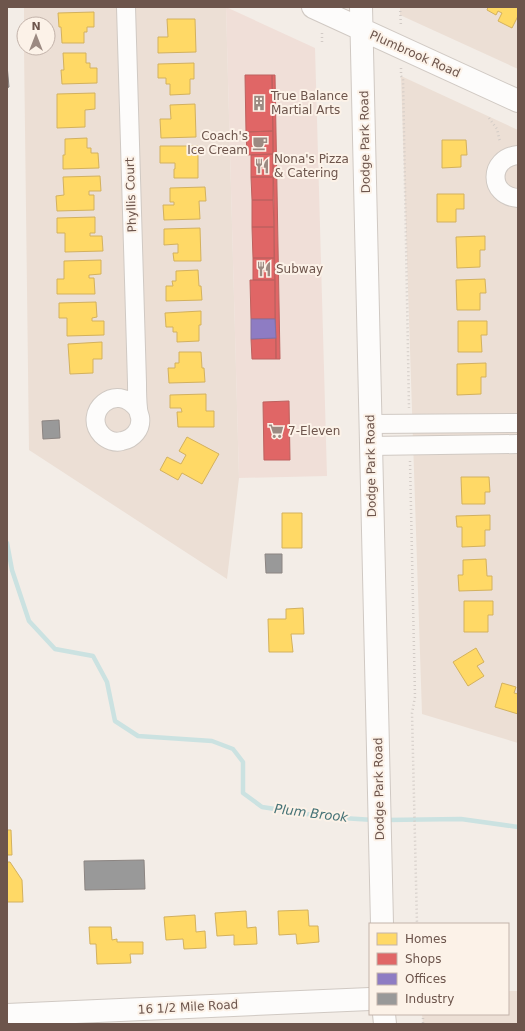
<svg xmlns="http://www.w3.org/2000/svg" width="525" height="1031" font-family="'DejaVu Sans',sans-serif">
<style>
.residential{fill:#ecdfd5}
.commercial{fill:#f0dfd8}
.homes{fill:#ffd966;stroke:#d3b15e}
.shops{fill:#e06666;stroke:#be615e}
.offices{fill:#8e7cc3;stroke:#84709f}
.industry{fill:#999;stroke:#8c8582}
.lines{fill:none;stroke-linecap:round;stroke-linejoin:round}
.stream{stroke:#cbe2e1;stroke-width:4.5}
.minor-casing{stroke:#d0c9c3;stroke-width:20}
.tertiary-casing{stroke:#d0c9c3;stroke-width:24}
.path{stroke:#d2cbc6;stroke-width:2.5;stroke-dasharray:1 3;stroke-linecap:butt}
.minor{stroke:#fdfcfb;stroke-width:18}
.tertiary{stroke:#fdfcfb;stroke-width:22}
.labels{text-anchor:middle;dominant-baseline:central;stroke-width:4;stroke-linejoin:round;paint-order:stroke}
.street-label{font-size:12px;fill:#6d554c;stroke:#fcf2e8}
.poi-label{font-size:12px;fill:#6d554c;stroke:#fcf2e8;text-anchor:start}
.water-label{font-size:13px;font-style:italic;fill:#467377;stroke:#fcf2e8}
</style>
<rect width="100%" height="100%" fill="#f3ede7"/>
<path class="residential" d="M24,7H226L239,478L227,579L29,450L24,48H48V24H24Z
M400,7H518V69L400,15Z
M401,76L518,130V743L422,714Z
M508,991H518V1024H423L422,1014H508Z"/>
<path class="commercial" d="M226,7L315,48L327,476L239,478Z"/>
<path class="homes" d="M488,7H518V16L512,28L498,21L502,13L498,11L496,15L487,10Z
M94,12V27H87V32H84V43H62L61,27H59L58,13Z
M167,19H195L196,52L158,53V37H168Z
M63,53H86V63H90V68H97V83L62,84L61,70H64Z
M194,63V79H190V94L170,95V84H166V78H158V64Z
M95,93V109L85,110V127L57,128V94Z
M195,104L196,137L161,138L160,119H171L170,105Z
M87,138V148H91V153H98L99,168L63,169V155H65V139Z
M442,140H466L467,155H461V167L442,168Z
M160,146H198V178H174V169H175V163H160Z
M100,176L101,191H89V195H94V210L57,211L56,196L64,195L63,177Z
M205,187L206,201H199L200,219L164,220L163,205H174V202H170V188Z
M437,194H464V209H456V222H437Z
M95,217V233H90V236H102L103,251L65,252V233H57V218Z
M200,228L201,261H174L173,253H178V244L164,245V229Z
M485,236V250H480V267L457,268L456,237Z
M101,260V274L89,275V278H94L95,294H57V279H64V261Z
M198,270L199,286H201L202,300L166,301V286H173L172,281H176V271Z
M485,279L486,293H480V310H457L456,280Z
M96,302L97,317L92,318V321H104V335L67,336V318H59V303Z
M201,311V325H199V341L177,342V332H173V327H166L165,313Z
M458,321H487V335H481L482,352H458Z
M102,342V359H93V373L70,374L68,344Z
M179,352H201L202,368H204L205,382L169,383L168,368H175V363H179Z
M486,363V377H481V394L457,395V364Z
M206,394V411H214V427H178L177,412H182L181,408H170V395Z
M187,437L219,454L202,484L182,473L178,480L160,470L167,457L181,464L186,455L179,451Z
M461,477H489L490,492H485V504H462Z
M282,513H302V548H282Z
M490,515V530H485V546L462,547V527H457L456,516Z
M486,559L487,576H492V590L459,591L458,575H463V560Z
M464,601H493V615H488V632H464Z
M303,608L304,634H291L293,652H269L268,619H286V609Z
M476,648L484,662L477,666L484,676L468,686L453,662Z
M502,683L516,687L514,693L518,694V714L495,707Z
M7,830H11L12,855H7Z
M7,862H10L22,880L23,902H7Z
M308,910L309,926H318L319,942L297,944L296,934L279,935L278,911Z
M246,911L247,928L256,927L257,944L234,945V935L217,936L215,913Z
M195,915L196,932L205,931L206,948L184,949L183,939L166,940L164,917Z
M89,927H111L112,940L117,939V942H143V954H130L131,963L97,964L96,944H90Z"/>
<path class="shops" d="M245,75H272L273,131L246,132Z
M272,75H275L280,359H276Z
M273,131V154L247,155L246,132Z
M273,154V177H251V155Z
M251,177H273V200H252Z
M252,200H273L274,227H252Z
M252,227H274V258H253Z
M253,258H274L275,280H253Z
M250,280H275V319H251Z
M276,338V359H252L251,339Z
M289,401L290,460H264L263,402Z"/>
<path class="offices" d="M251,319H275L276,338L251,339Z"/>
<path class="industry" d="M7,65L9,87L7,88Z
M59,420L60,438L43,439L42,421Z
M265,554H282V573H266Z
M144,860L145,889L85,890L84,861Z"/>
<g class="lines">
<path class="stream" d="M7,543L12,570L29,621L55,649L93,656L107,682L115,721L138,736L212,741L233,749L243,762V793L262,807L326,817L374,820
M386,820L461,819L518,827"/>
<g class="minor-casing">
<path id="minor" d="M126,7L137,383C137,392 137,400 138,408C138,411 139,414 140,417C142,429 133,439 122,441C115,443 107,440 102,435C81,413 116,380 138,410
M518,155C488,158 488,196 518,198
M370,424L518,423
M370,446L518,444"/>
</g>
<g class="tertiary-casing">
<path id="tertiary" d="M313,7L518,101
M361,7L382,924
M384,1014L385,1024
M7,1015L370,999"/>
</g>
<path class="path" d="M400,7L401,27
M322,42V32
M401,68V76L403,79L409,408
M489,118L497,129L500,142
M410,461L415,697L412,713L417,924
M423,1014V1024"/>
<use href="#minor" class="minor"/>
<use href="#tertiary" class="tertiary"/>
</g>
<defs>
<g id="building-bare" transform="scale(1.2)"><path d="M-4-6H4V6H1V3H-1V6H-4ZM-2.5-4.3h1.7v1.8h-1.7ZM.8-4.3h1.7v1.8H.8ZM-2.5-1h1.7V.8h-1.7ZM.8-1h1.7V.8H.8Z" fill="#9c8a82" stroke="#fcf2e8" stroke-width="2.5" paint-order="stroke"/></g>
<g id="cafe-bare" transform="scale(1.2)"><path d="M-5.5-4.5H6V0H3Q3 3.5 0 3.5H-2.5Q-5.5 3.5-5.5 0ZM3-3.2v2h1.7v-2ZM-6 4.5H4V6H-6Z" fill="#9c8a82" stroke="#fcf2e8" stroke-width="2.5" paint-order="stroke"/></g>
<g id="restaurant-bare" transform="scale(1.2)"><path d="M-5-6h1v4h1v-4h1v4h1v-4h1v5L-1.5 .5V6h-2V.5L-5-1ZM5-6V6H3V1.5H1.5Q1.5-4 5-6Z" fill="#9c8a82" stroke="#fcf2e8" stroke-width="2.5" paint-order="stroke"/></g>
<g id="supermarket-bare" transform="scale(1.2)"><path d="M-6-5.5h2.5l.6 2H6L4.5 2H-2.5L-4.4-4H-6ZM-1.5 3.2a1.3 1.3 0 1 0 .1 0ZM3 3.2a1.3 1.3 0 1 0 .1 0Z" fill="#9c8a82" stroke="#fcf2e8" stroke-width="2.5" paint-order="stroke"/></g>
</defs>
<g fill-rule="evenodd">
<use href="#building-bare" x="259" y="103"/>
<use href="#cafe-bare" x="260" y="143"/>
<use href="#restaurant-bare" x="262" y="166"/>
<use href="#restaurant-bare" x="264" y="269"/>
<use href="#supermarket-bare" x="276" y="431"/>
</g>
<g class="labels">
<g class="street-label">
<text transform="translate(415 54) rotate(24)">Plumbrook Road</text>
<text transform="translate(365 142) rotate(-91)">Dodge Park Road</text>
<text transform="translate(131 195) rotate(-92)">Phyllis Court</text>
<text transform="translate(371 466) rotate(-91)">Dodge Park Road</text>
<text transform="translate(379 789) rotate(-91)">Dodge Park Road</text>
<text transform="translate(188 1007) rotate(-3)">16 1/2 Mile Road</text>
</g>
<g class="poi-label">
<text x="271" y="96">True Balance<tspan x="271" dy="14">Martial Arts</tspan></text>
<text x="248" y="136" text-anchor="end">Coach's<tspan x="248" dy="14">Ice Cream</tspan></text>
<text x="274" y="159">Nona's Pizza<tspan x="274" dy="14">&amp; Catering</tspan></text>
<text x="276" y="269">Subway</text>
<text x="288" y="431">7-Eleven</text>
</g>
<g class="water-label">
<text transform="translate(311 813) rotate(7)">Plum Brook</text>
</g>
</g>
<rect width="525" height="1031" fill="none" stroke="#6d554c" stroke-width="16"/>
<rect x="369" y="923" width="140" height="92" fill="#fcf2e8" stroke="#c3b3aa"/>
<rect x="377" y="933" width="20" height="12" fill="#ffd966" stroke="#c3b3aa"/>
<text x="405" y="943" font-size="12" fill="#6d554c">Homes</text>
<rect x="377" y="953" width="20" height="12" fill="#e06666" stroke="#c3b3aa"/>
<text x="405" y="963" font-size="12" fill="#6d554c">Shops</text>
<rect x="377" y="973" width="20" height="12" fill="#8e7cc3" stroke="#c3b3aa"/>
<text x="405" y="983" font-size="12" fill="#6d554c">Offices</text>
<rect x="377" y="993" width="20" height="12" fill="#999999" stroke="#c3b3aa"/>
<text x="405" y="1003" font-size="12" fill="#6d554c">Industry</text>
<g transform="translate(36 36)"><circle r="19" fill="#fcf2e8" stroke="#c3b3aa"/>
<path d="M0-3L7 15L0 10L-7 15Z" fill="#9c8a82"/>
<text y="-6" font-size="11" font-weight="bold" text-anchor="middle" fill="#6d554c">N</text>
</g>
</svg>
